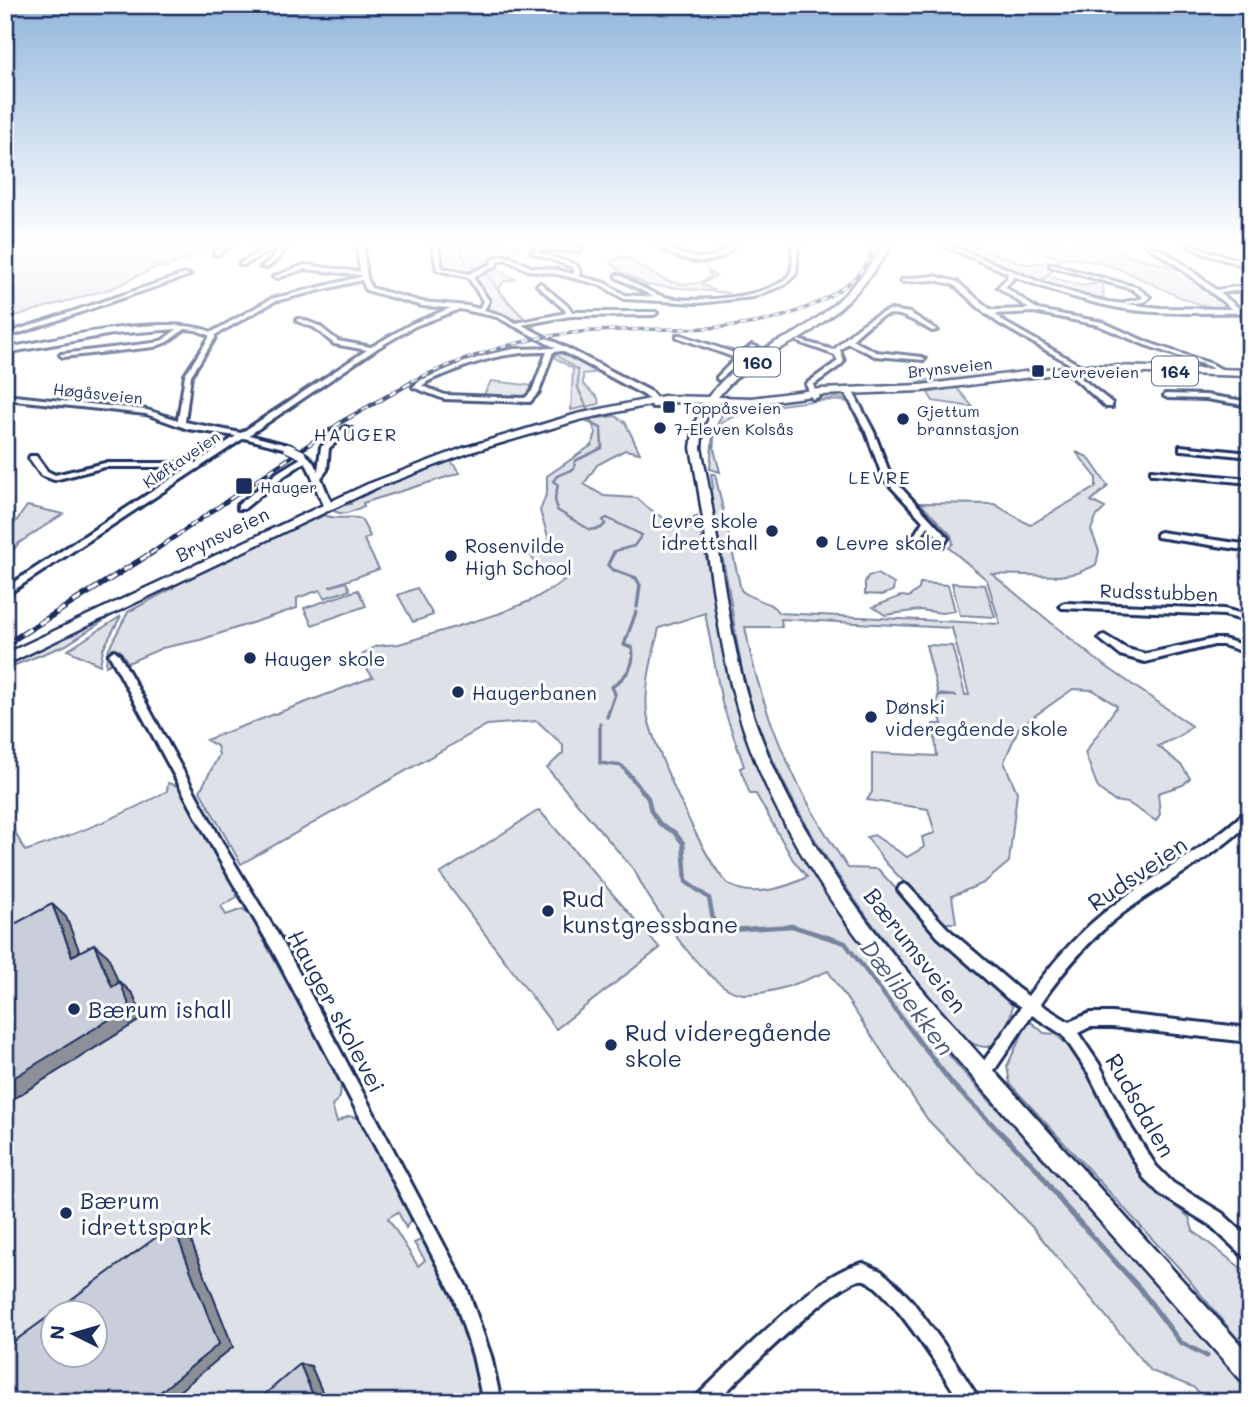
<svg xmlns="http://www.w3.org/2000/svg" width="1255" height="1407" font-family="Mali,sans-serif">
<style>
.green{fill:#dee1e7;stroke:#7c88a2;stroke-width:2;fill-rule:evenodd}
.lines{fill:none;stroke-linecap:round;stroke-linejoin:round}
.stream-far4{stroke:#77839f;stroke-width:2}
.stream-far3{stroke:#77839f;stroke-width:2.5}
.stream-far2{stroke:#77839f;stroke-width:3.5}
.stream-far1{stroke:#77839f;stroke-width:4.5}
.stream{stroke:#77839f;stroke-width:5}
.minor-casing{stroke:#1b2f5e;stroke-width:6}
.major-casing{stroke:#1b2f5e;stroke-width:5}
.minor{fill:#fff;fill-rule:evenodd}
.major{fill:#fff;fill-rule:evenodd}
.rail-far2-casing{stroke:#1b2f5e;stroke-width:3.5}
.rail-far1-casing{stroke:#1b2f5e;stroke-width:4.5}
.rail-casing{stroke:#1b2f5e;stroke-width:6}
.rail-far2{stroke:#fff;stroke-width:2;stroke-dasharray:6;stroke-linecap:butt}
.rail-far1{stroke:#fff;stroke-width:2.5;stroke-dasharray:8;stroke-linecap:butt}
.rail{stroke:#fff;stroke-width:3.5;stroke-dasharray:10;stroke-linecap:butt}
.minor-bridge-casing{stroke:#1b2f5e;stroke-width:11;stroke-linecap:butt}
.minor-bridge{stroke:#fff;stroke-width:8}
.shaded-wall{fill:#8d9099;stroke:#1b2f5e;stroke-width:2}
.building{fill:#caceda;stroke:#1b2f5e;stroke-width:2}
.poi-dot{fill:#1b2f5e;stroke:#fff;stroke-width:2.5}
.labels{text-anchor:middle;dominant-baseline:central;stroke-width:6;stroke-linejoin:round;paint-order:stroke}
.far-street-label{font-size:16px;fill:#1b2f5e;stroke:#fff}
.far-poi-label{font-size:16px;fill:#1b2f5e;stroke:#fff;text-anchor:start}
.shield{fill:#fff;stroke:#5f6d8e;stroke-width:2}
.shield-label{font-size:18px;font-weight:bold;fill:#1b2f5e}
.far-neighbourhood-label{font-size:18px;letter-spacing:2px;fill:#1b2f5e;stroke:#fff}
.poi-label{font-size:19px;fill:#1b2f5e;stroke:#fff;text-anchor:start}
.street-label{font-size:19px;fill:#1b2f5e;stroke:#fff}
.near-street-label{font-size:23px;fill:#1b2f5e;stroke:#fff}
.near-poi-label{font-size:23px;fill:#1b2f5e;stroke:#fff;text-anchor:start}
.near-water-label{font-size:24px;font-style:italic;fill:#49597e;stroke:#fff}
</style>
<rect width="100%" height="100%" fill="#fff"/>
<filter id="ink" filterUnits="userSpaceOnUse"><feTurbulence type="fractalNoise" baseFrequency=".0143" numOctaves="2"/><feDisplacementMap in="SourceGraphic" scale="14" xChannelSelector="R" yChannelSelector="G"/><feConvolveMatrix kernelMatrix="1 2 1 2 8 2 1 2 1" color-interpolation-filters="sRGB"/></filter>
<g filter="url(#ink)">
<path class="green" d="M5,245H207L195,255L164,268L156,267L113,288L5,319Z
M436,245H516L519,248L489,266L515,279L504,282L498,289L525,320H514L486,310L490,302C484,294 476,279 468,274C446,261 436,281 436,245Z
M950,245H969L1025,264L1060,261L1059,266L1039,281Z
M1030,245H1112L1129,256L1189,271L1226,300L1231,309C1186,309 1147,276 1104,264C1081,257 1050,261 1030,245Z
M1193,245H1242L1250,248V264Z
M624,256C652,273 680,296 711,277L708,271L716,276L702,284L715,291L729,293L647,285L623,273L610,262Z
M1048,276L1083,286L1103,282L1104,302L1041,282Z
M563,352L601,372L583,374V384L598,398L599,404L571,410L573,369L552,356Z
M972,365L981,367L994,377L921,385L918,382L945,376L940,370H967Z
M491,381L535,386L529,397L483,396Z
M956,387L973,407L933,401L928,393Z
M836,398L844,399L850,403C830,395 732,408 719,426C708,440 717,458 720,472L710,469L713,434L723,412Z
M615,416L625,422L640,453L625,450L597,465L584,484L604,496L637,498C647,508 666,523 682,523C687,523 692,519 697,516C703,542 709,568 713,594C720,628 722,664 733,698C768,810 833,908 905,1000C942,1048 979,1093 1024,1135L1247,1386L1250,1402H1238L1227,1392L1220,1399L1223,1402H1210L1193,1387L1151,1371L1034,1229L928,1120L828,971C801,982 774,994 744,994C710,994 648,901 635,871L547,768L563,753V745L537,721L487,725L241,864L200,791L219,755L217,746L206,740L373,677L361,661L362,655L376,646L399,644L498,614L532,600L564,581L535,562L529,553L551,546L540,511L547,492V476L592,445L596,433L590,419ZM705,613L722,703L744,766L740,768L750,794H756L793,860L807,877C786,888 752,898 730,885C708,871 651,742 647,713C644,685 653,656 659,628Z
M495,444L450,460L460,473L363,503L364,506C354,510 345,517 334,511V505L343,501L345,505L351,504L348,499L413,472Z
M1076,452L1088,457L1108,486L1091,501L1105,508L1096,517L1091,530L1099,551L1096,565L1078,573L1059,576L992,574L1094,658L1192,726L1180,736L1158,746L1182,766L1190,778L1183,785L1158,793L1160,814L1156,821L1128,803L1114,801L1098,788L1085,753L1117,706L1093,690L1073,689L1019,727L1004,762L1017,792L1009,862L984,883L952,896L956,923H943L886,863L867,837L874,835L907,857L924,847L922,837L935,833L928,809L867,800L872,792V753L937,756L933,724H942L937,703L938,696H957L938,694L926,645L952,646L965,695H969L952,628L781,619L782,627H745C761,716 797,794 848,868L878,869C903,897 929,925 957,951C975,968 998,983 1011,1004C1016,1011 998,1043 991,1046C980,1050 969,1042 962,1036C876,934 793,829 750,702C742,676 738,650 734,624C729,582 718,540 711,499L710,489L713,488L711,474H715L741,590C752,601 769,599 779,613L1000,624L987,580L949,548L953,543L951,535L920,503L994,504L1030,525L1096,487V477Z
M27,506L63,514L19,543L5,559V537Z
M324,515C337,521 348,515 361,519L370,536L364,540L379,569L329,587L346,582L350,590L324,598L320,590L297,598V608L200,640L162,648L128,663L120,650L110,656L112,663L106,666L107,652L128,612L173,588L176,583L312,516L316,519Z
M877,574L894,584L893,591L882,595L865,594V582L868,576Z
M920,583L948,585L955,611L942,613L920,610L885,615L873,607L901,596L909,597L919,589Z
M952,583L985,585L995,617L960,615Z
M417,588L433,615L413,622L398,595Z
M358,590L366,606L312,625L304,608Z
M121,616L103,649L100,665L68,650Z
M108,618L66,645L5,669V663L72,632Z
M168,783L180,787L236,891L237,897L221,906L226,915L243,909L250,915L341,1083L340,1097L332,1106L337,1122L349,1116L362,1119L413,1215L406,1228L398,1212L388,1218L418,1266L425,1260L414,1243L423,1239L427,1240C455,1291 473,1345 484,1402H5V836L15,832L25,851C74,835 122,816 167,791ZM52,1312H94V1354H52Z
M539,810L660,948L556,1029L440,874Z
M1031,1022L1044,1033L1056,1034L1073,1051L1087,1074L1118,1138L1152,1188L1189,1217L1193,1231L1250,1275V1354L1178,1267L1010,1084L1007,1066L1026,1026Z"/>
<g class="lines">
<path class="stream-far4" d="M459,245L465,262L491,279L503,297L533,326L558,356L578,370V381"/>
<path class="stream-far3" d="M578,380V388L587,408
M586,421L601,428L602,448L575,461L574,469L557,476L553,481L558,485L555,498L557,510L590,530L601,528L605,524L603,520L607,518L642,535L634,546L615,551L614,554"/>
<path class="stream-far2" d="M614,552L608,565L613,570L636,578L640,585L637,607
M607,717L615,694L612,687C625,677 636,666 632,648L624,645L636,612
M600,724V763L622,766L628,773"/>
<path class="stream-far1" d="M627,772L648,798L651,811L660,824L674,832L683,843L686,882L709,898L714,925L730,930L792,926L845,943L928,1053"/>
<path class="stream" d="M927,1051L953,1085L1037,1169L1063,1204L1141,1290L1180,1342L1207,1356"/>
<g class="minor-casing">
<path id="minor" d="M225,245H231L218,254H214V252Z
M282,245H288L277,260L266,268L261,267L273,258L278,250L264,254L244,265L239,264L260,252Z
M357,245H363L367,278L371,288L422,302L468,306L479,309L483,301L468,277L437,270L432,245H438L442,268L469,274L491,264L493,259L505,255L531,267L557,270L573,274L575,272L572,267L531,252L540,246L569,247L566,245H573L582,249L579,251L541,250L538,252L576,265L581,272L578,276L605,283L625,295L654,297L616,277V275H620C635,284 651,294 669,298C694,303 771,298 788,276C795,269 792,254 792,245H798L796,274L784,285L753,297L698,303L624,299L601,285L557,274L528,270L505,259L498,261L496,266L473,277L489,301L484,310L501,315L516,323L566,313L565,310L538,286L537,285L540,283L570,308L572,312H656L657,313L654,315L570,316L522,325L650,391L659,401L658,407H652L651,401L644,395L562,351L553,352L539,392L530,402L444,399L415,388L413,387L421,380L465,362L490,354L514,349L556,348L497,317L460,309L415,326L379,347L249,435L291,446V450L244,438L5,596V588L189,467H105L54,480L41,475L29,458L30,456H36L47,471L55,475L105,463H196L236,436L188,429L146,414L5,399V395L147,410L178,420L185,375L209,338V335L196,330L185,329L167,342L154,347L63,357L60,355L61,354L153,343L163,340L177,329L113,334L5,353V349C58,338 162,313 212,332L271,299L361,277V275L304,269L278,278L273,277L304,265L360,272ZM362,280L366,290L422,306L451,308L411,324L371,347L338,341L319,326L301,319H297V321L315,328L334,344L367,350L241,433L185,422L191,375L215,338V335L275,301ZM547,352L532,391L525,398L445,395L422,386C428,380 437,377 446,374C482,359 507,352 547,352Z
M655,245C664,245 669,249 677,252C697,260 715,262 729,245H735C713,272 681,261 655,245Z
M942,245H949L1039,282L1086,297L1108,302L1161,308L1232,309L1174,263L1146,245C1162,244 1202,279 1216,290L1250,285V289L1220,293L1240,309H1250V313C1211,312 1171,315 1132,310C1090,304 1052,291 1013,276L1012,280L1005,287L1038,310L1102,322L1149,343L1212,364L1226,372L1221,373L1208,366L1145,345L1098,325L1034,312L995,314L1004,322L1088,370L1089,371L1086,373L1000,324L985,313L953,284L934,280L902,282L901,281L904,279L934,276L957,282L991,310L1029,309L998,287L1007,278L1008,273Z
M1187,245H1194L1209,252L1250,263V267L1205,254Z
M1242,245H1250V249Z
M1050,264L1136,287L1150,297L1144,302L1125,304V302L1140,299L1143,297L1132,289L1050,266Z
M185,274L190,275L5,338V334Z
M890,310L910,313L937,330L932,331C891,307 887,308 852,340L876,352L922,357L925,359L924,360L875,356L848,343L840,350L844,361L841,365L813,385L819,397L812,399L806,384L838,361L835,355L798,342V340L834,350C850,333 868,317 890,310Z
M677,335H681L740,355L752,345L773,354L770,356L753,350L744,359L719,380L717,379V377L736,358L677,337Z
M1066,369H1070L1112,403V407H1106L1066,371Z
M846,390L853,392L874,432L891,477L948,538L943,546H927L916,538L915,534L923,521L883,478L866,432L845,392ZM928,526L939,538L937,541H932L924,537L923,534Z
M1165,394L1206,395L1250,402V406L1206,399L1168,398L1164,396Z
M345,427L352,429L329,448L327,470L321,478L332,505L331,507H325C316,493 314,476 305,462L284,476L244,509H238V505L278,472L301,458L297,454L298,452C308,452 314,463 318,471L321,447Z
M1180,446L1250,453V457L1183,450H1180Z
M1151,470L1250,479V483L1154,474H1151Z
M1160,532L1250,545V551L1157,537V533Z
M1065,603L1224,609L1250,616V622L1224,615L1062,608L1060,606L1062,604Z
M1104,635L1127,649L1145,654L1214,639H1223L1250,647V654L1223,645H1214L1145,662L1120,655L1101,640L1099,638L1101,636Z
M114,650L119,654L227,851L283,943L467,1288L491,1356L501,1402H483L473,1356L454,1297L273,951L219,859L109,654Z
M1250,809V822C1212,859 1165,882 1123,913C1090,938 1064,970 1040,1004L1069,1022L1090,1013H1112L1250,1028V1042L1112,1027H1090L1078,1033L1099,1064L1132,1129L1156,1166L1173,1183L1222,1213L1250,1239V1259L1244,1257L1210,1225L1161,1195L1144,1178L1122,1139L1089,1074L1063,1035L1032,1015L989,1078L984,1080L979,1078L977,1073L979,1068L1021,1007L1008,999L938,937L898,890L900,886L904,884L908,886L948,929L1018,989L1028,996C1053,962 1080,930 1114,905C1158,873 1206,849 1246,811Z
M863,1263L881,1271L896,1284L912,1301L943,1343L981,1402H961C946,1379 888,1286 864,1280C842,1275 736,1382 716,1402H694L697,1396C726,1368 755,1339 785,1313C809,1293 832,1270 863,1263Z"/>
</g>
<g class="major-casing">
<path id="major" d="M883,245H891C872,277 852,300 823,322C816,327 809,334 801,338C770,353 740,369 718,397L752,398L820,389L921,385L1079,365L1250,370V376L1079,371L921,391L820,395L752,404L714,403L703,425L701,448C722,544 725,644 761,737C815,878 923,992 1023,1103C1098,1187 1174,1271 1250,1355V1385L1242,1381C1165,1295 1089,1208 1012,1122C910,1005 796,883 745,733C714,641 710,543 691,448L694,425L704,403L664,402L579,420L471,452L376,488L5,665V654L368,484L463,448L577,414L664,396L708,397C727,373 750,357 776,342C784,338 793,335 800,330C835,308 862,280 883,245Z"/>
</g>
<use href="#minor" class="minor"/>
<use href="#major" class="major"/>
<g class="rail-far2-casing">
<path id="rail-far2" d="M412,381C461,359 511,341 564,334C656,321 757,346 839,290C855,279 871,266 873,245"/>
</g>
<g class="rail-far1-casing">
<path id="rail-far1" d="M150,554L343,421L416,380"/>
</g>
<g class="rail-casing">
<path id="rail" d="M5,645L153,552"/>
</g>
<use href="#rail-far2" class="rail-far2"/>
<use href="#rail-far1" class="rail-far1"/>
<use href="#rail" class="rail"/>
<g class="minor-bridge-casing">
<path id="minor-bridge" d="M288,448L301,454"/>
</g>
<use href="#minor-bridge" class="minor-bridge"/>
</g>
<path class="shaded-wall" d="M52,904L66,917L86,968L72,956Z
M94,944L108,956L125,999L112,987Z
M120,982L133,994L143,1018L13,1099L5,1094V1083Z
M173,1225L187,1231L233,1347L166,1402H148Z
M300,1364L311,1366L324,1396L318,1402H305Z
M249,1398L262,1399L263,1402H250Z"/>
<path class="building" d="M52,904L72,956L94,944L112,987L120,982L130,1007L5,1083V929Z
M173,1225L219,1344L148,1402H5V1348L52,1314V1354H94V1312H54Z
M300,1364L313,1395L305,1402H256Z"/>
</g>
<linearGradient id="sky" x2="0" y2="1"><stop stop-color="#93b7dc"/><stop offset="0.55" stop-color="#fff"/><stop offset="1" stop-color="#fff" stop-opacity="0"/></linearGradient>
<rect width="1255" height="442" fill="url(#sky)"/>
<g class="poi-dot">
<rect x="1031" y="364" width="14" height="14" rx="3.5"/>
<rect x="662" y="400" width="14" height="14" rx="3.5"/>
<circle cx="903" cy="419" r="7"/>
<circle cx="660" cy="428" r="7"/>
<rect x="235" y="477" width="18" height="18" rx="3.5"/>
<circle cx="772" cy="531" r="7"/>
<circle cx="822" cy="542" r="7"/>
<circle cx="451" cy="556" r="7"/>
<circle cx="250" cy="658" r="7"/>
<circle cx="458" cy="692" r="7"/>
<circle cx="871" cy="717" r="7"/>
<circle cx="548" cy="911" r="7"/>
<circle cx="74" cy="1009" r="7"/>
<circle cx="611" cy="1045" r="7"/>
<circle cx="66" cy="1213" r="7"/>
</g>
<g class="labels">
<g class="far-street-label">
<text transform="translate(950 367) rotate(-6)">Brynsveien</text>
<text transform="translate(98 393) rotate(6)">Høgåsveien</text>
<text transform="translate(181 459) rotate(-34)">Kløftaveien</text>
</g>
<g class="far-poi-label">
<text x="1052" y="371">Levreveien</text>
<text x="683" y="407">Toppåsveien</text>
<text x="917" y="410">Gjettum<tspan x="917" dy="18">brannstasjon</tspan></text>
<text x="674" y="428">7-Eleven Kolsås</text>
<text x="260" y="486">Hauger</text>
</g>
<g class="shield">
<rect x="734" y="347.5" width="46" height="29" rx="5"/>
<rect x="1152" y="356.5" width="46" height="29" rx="5"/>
</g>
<g class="shield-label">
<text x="757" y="362">160</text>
<text x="1175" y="371">164</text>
</g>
<g class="far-neighbourhood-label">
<text x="356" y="434">HAUGER</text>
<text x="880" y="477">LEVRE</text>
</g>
<g class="poi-label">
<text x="758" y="520" text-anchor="end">Levre skole<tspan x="758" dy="22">idrettshall</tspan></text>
<text x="836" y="542">Levre skole</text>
<text x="465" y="545">Rosenvilde<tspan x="465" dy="22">High School</tspan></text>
<text x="264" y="658">Hauger skole</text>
<text x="472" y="692">Haugerbanen</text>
<text x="885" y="706">Dønski<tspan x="885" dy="22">videregående skole</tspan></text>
</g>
<g class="street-label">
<text transform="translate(222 534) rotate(-26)">Brynsveien</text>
<text transform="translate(1159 592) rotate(2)">Rudsstubben</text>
</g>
<g class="near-street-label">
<text transform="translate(1137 873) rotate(-34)">Rudsveien</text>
<text transform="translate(916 950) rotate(52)">Bærumsveien</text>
<text transform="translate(337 1011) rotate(62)">Hauger skolevei</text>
<text transform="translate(1141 1105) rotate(60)">Rudsdalen</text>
</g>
<g class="near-poi-label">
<text x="562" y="898">Rud<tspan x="562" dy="26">kunstgressbane</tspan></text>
<text x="88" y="1009">Bærum ishall</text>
<text x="625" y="1032">Rud videregående<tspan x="625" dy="26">skole</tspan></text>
<text x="80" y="1200">Bærum<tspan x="80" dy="26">idrettspark</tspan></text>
</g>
<g class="near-water-label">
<text transform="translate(908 997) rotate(53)">Dælibekken</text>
</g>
</g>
<rect width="1255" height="1407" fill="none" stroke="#fff" stroke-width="28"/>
<rect x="14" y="14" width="1227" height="1379" fill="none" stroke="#1b2f5e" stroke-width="2.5" filter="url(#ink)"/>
<g transform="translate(74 1334) rotate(275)"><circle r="33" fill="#ffffff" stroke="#a4acbf" stroke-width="2"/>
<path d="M0-5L12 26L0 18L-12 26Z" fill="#1b2f5e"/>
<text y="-10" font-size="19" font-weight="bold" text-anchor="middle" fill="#1b2f5e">N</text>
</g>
</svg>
